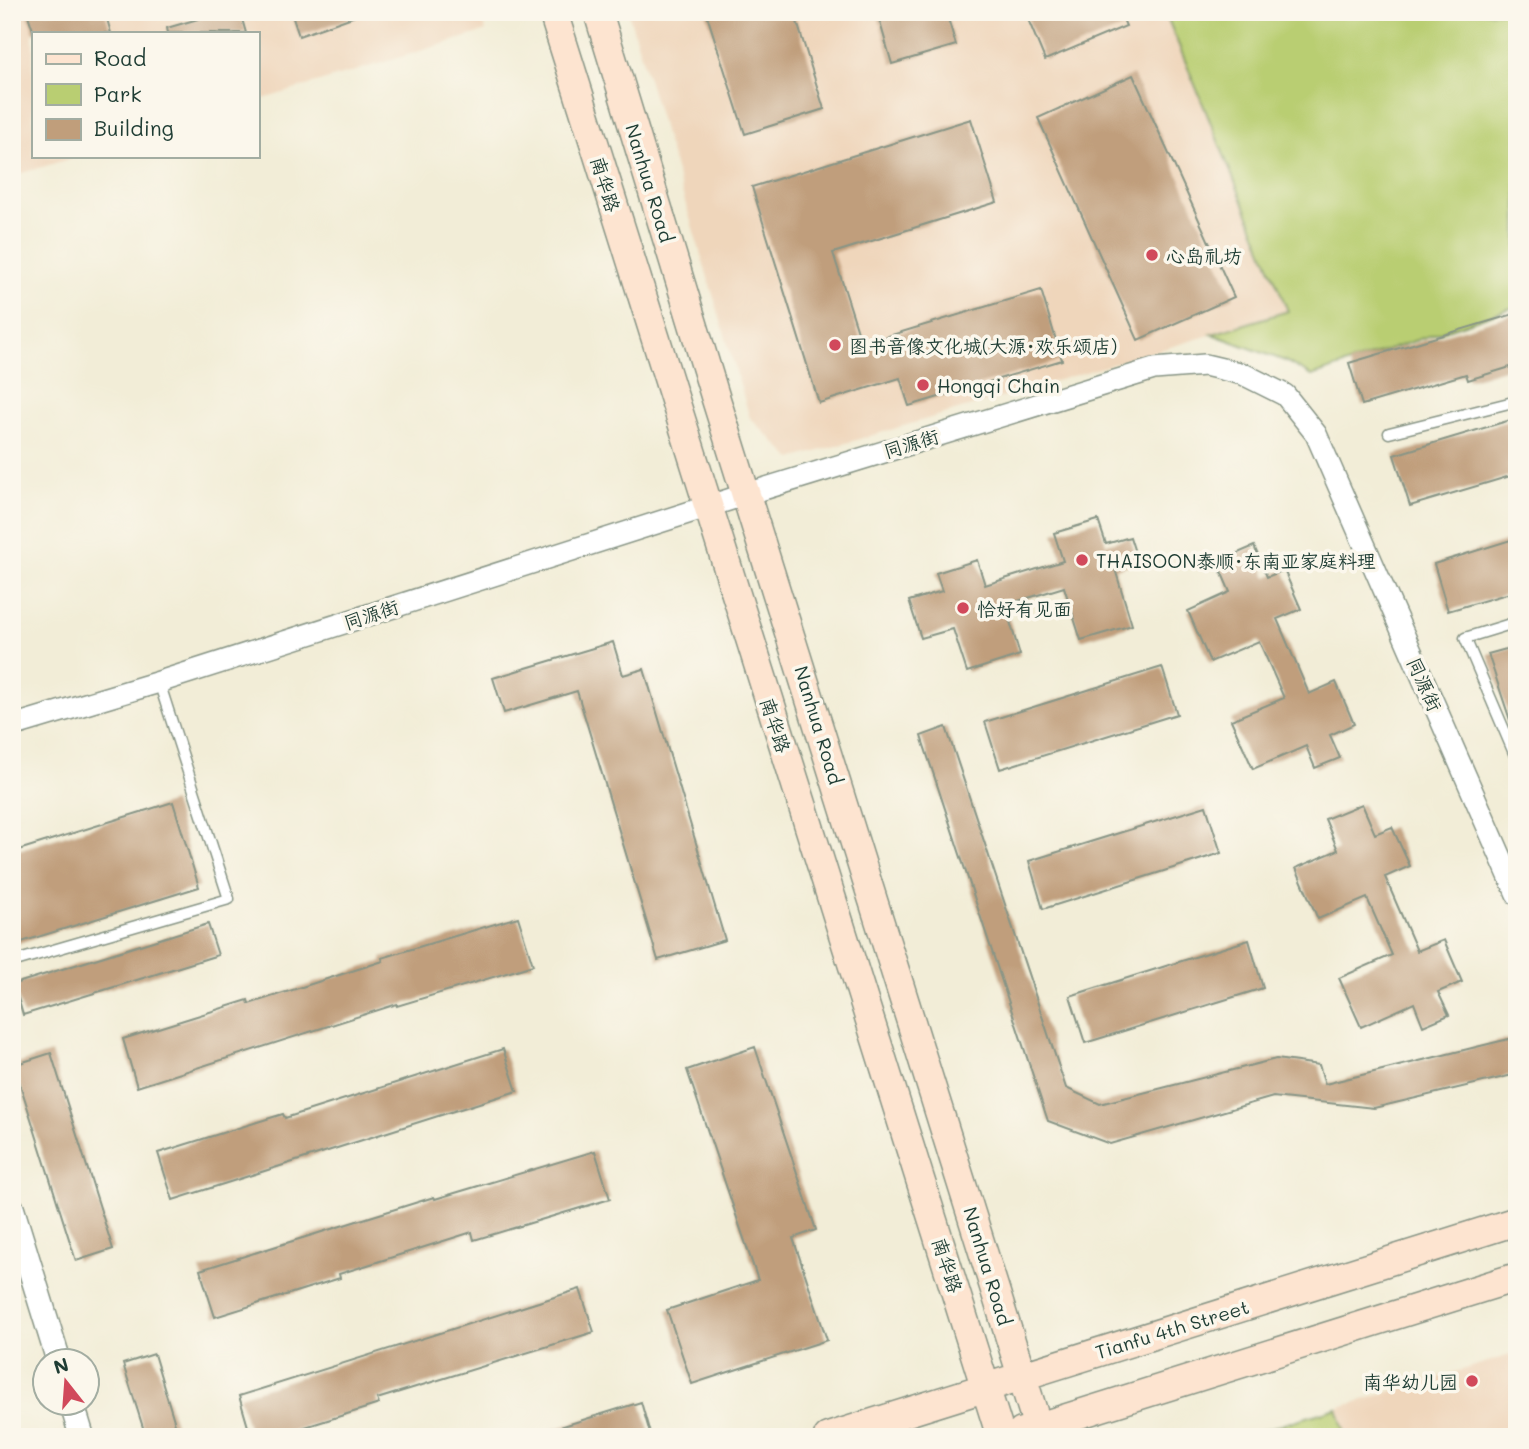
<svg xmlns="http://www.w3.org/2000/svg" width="1529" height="1449" font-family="Mali,'LXGW WenKai TC',sans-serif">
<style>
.built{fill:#efd6bb}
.green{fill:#b9ce72;stroke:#6c8653;stroke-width:2}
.building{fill:#c09e7b}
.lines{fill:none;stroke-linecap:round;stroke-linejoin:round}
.service-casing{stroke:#889586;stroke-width:13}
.minor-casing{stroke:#889586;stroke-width:24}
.tertiary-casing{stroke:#889586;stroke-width:27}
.secondary-casing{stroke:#889586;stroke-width:31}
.service{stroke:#fff;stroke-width:10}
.minor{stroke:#fff;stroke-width:21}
.tertiary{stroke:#fff;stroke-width:24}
.secondary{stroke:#fde4d0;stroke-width:28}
.poi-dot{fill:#d1495b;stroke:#fbf7ec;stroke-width:2.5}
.labels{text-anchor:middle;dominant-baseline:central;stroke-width:7;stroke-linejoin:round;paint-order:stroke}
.street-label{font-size:19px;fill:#1f3d34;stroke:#fbf7ec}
.poi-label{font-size:19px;fill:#1f3d34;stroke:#fbf7ec;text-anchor:start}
</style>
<rect width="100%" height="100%" fill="#fbf7ec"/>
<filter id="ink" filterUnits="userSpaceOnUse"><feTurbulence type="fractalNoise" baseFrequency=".0143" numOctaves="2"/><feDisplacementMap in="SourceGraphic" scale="14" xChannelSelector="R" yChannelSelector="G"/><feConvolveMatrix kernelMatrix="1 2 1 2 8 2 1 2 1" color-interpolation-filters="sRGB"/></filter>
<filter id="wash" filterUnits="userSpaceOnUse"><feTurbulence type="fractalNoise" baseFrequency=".00686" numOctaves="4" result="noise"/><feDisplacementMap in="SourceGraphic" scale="28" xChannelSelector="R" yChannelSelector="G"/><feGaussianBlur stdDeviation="1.57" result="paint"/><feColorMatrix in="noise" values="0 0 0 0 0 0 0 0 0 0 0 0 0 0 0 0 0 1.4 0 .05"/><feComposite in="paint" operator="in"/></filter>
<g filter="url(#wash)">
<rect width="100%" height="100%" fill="#f2edd7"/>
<path class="built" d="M12,12H479L486,31L257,101V33H33V156H79L12,176Z
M628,12H1165L1288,312L792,459L750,418Z
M1517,1353V1437H1346L1337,1408Z"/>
<path class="green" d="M1165,12H1517V306L1312,376L1285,361L1212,334L1288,311Z
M1337,1408L1346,1437H1240Z"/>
<g id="blocks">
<path class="building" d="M27,12H105L111,33H34Z
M222,12H240L246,33H168L167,28Z
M291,12H358V15L299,36Z
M706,12H794L824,109L745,134Z
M877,12H946L956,45L892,64Z
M1025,12H1120L1126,26L1045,60Z
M1133,75L1234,297L1138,340L1038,118Z
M971,119L997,202L833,253L862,344L1041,290L1062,360L909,406L900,378L819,403L752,187Z
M1517,313V365L1468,380L1466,374L1362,405L1349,363Z
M1517,418V474L1410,506L1394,455Z
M1098,520L1106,544L1130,537L1138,562L1115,569L1132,625L1081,640L1064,587L1005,605L1020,655L967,672L953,629L921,638L909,601L942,591L936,573L977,560L985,585L1063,561L1054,533Z
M1517,538V591L1448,611L1434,564Z
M1254,546L1267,577L1284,570L1301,609L1277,619L1309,694L1336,682L1354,724L1330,735L1340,758L1315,768L1306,746L1253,769L1231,720L1284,698L1259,641L1210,662L1188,611L1230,592L1217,562Z
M613,642L623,675L644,669L725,940L658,960L577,691L504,713L493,678Z
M1517,646V731L1514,732L1488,654Z
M1162,667L1177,714L1000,769L985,722Z
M946,727L1066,1088L1100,1104L1276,1059L1319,1065L1325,1084L1517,1037V1074L1374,1108L1273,1097L1110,1144L1048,1121L921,736Z
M173,802L199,887L12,945V852Z
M1362,804L1375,834L1392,827L1410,866L1385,877L1417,951L1444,940L1462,982L1438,992L1449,1015L1423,1026L1414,1003L1361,1027L1339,978L1392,955L1367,898L1318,919L1296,868L1338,850L1325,819Z
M1206,806L1221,853L1043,909L1029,861Z
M518,917L533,965L397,1006V1004L137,1087L123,1039L248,1000L249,1004L383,961L382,958Z
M208,924L218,955L23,1015L14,984Z
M1249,940L1263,988L1085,1043L1070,996Z
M755,1047L816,1230L793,1238L827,1340L692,1384L667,1310L758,1280L687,1070Z
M503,1049L517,1091L173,1200L158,1153L283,1114L285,1118Z
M51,1053L113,1249L76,1261L14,1065Z
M595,1151L610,1199L474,1240L472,1232L339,1274L340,1278L215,1317L200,1270L434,1197L435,1199Z
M580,1289L594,1332L377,1399L379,1404L273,1437H251L239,1396Z
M154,1354L179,1437H146L123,1364Z
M641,1402L651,1437H545L544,1432Z"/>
</g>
</g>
<g filter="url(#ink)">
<use href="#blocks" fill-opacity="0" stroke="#889586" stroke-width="2"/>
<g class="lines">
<g class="service-casing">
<path id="service" d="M1389,433L1517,401
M1517,622L1465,638L1517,760
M12,962L229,899L159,682"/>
</g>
<g class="minor-casing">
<path id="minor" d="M12,726L159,682L747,494L1154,369L1205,365L1243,374L1285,395L1316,434L1517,894"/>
</g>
<g class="tertiary-casing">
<path id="tertiary" d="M12,1209L59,1362
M72,1404L82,1437"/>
</g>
<g class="secondary-casing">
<path id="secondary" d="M553,12L1001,1437
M598,12L715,396L1041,1437
M1022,1432L1517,1277
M828,1437L1517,1221"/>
</g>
<use href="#service" class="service"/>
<use href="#minor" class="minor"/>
<use href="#tertiary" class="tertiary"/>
<use href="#secondary" class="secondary"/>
</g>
</g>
<g class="poi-dot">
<circle cx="1152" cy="255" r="7"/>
<circle cx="835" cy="345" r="7"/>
<circle cx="923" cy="385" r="7"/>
<circle cx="1082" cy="560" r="7"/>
<circle cx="963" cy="608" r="7"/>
<circle cx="1472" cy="1381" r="7"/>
</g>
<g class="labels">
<g class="street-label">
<text transform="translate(650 183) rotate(73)">Nanhua Road</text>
<text transform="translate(606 184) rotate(73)">南华路</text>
<text transform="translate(911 443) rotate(-17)">同源街</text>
<text transform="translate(371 614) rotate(-18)">同源街</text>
<text transform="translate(1425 684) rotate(66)">同源街</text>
<text transform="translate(776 725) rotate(72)">南华路</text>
<text transform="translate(819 725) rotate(73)">Nanhua Road</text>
<text transform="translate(948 1265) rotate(72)">南华路</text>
<text transform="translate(988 1266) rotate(73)">Nanhua Road</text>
<text transform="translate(1172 1329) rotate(-17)">Tianfu 4th Street</text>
</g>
<g class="poi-label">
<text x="1166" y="255">心岛礼坊</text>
<text x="849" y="345">图书音像文化城(大源·欢乐颂店)</text>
<text x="937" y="385">Hongqi Chain</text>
<text x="1096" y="560">THAISOON泰顺·东南亚家庭料理</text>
<text x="977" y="608">恰好有见面</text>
<text x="1458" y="1381" text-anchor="end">南华幼儿园</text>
</g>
</g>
<rect width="1529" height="1449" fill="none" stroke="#fbf7ec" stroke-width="42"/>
<rect x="32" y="32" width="228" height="126" fill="#fbf7ec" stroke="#a3ada2" stroke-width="2"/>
<rect x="46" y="54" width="35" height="10" fill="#fde4d0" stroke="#a3ada2" stroke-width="2"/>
<text x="94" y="66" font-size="21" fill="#1f3d34">Road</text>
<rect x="46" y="84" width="35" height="21" fill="#b9ce72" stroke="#a3ada2" stroke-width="2"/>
<text x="94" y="102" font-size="21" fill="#1f3d34">Park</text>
<rect x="46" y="119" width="35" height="21" fill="#c09e7b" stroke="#a3ada2" stroke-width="2"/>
<text x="94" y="136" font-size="21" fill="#1f3d34">Building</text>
<g transform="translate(66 1382) rotate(343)"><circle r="33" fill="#fbf7ec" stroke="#a3ada2" stroke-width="2"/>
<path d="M0-5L12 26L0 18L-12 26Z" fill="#d1495b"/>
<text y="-10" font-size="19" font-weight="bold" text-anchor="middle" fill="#1f3d34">N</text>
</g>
</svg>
